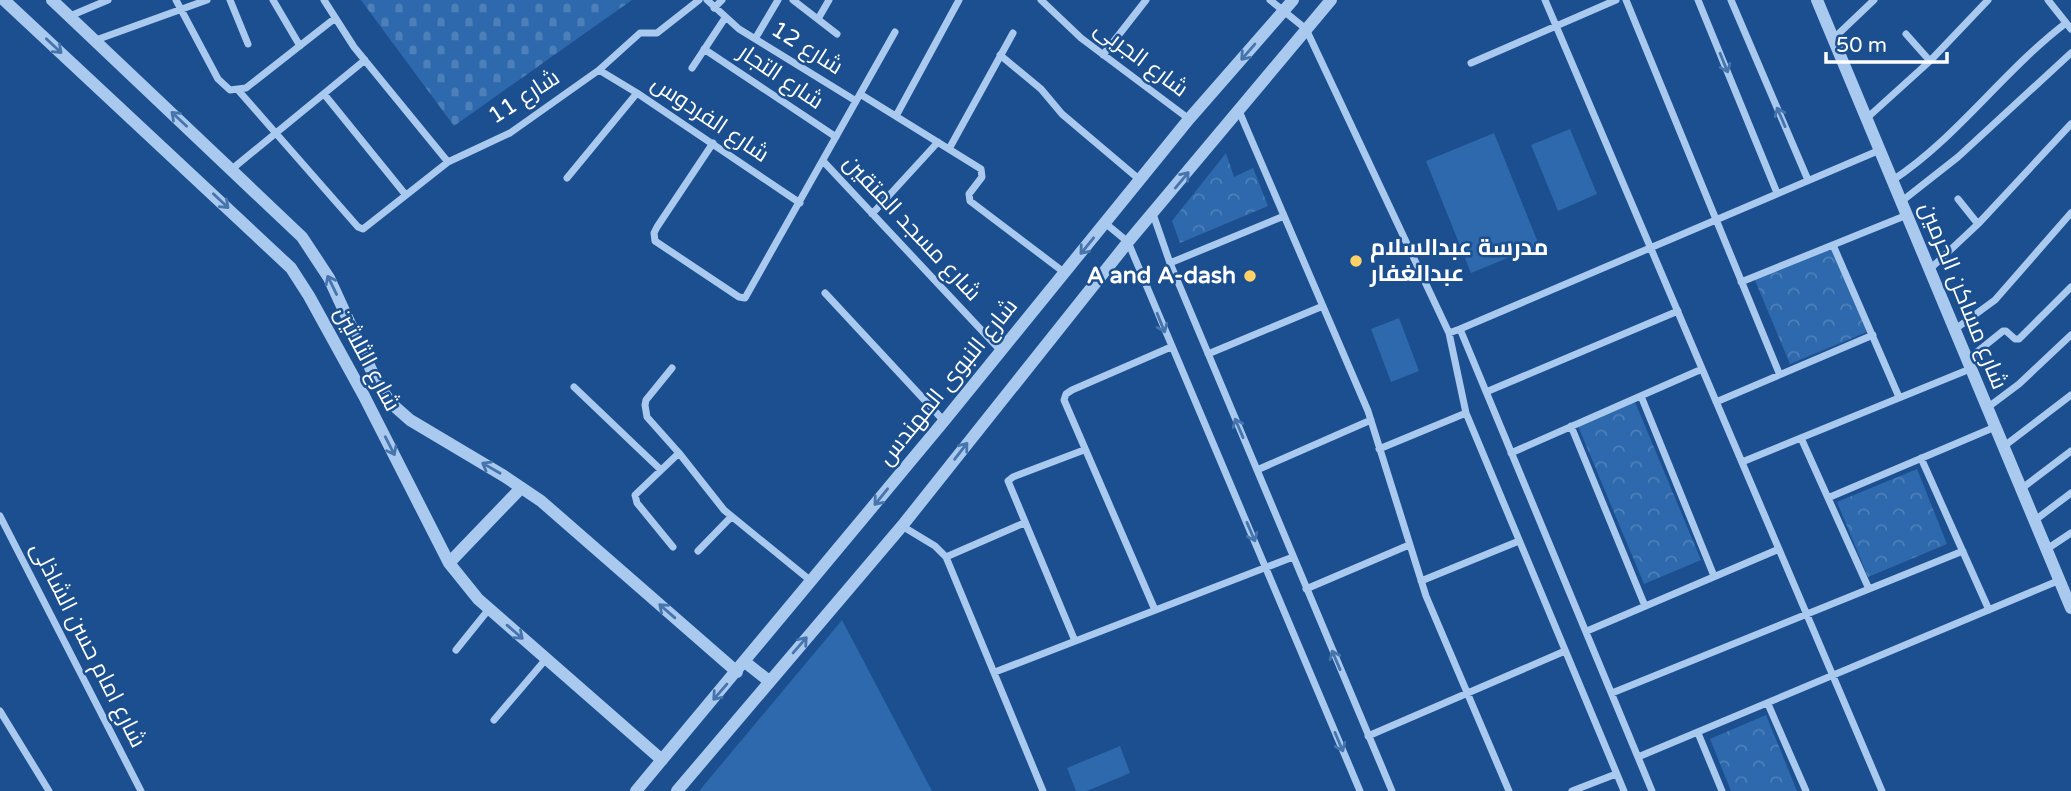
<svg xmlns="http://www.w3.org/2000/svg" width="2071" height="791" font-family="'Varela Round',Cairo,sans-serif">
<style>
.green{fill:#2e69ad}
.forest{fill:url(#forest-crowns)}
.cemetery{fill:url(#cemetery-stones)}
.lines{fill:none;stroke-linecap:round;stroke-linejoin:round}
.minor{stroke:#a9c9ee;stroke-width:7}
.tertiary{stroke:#a9c9ee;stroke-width:12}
.oneway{stroke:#4674ac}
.poi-dot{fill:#ffd166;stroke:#1b4f8f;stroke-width:2.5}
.labels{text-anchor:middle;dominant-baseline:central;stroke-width:5;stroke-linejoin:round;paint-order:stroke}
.street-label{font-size:23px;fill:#fff;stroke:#1b4f8f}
.poi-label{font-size:23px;font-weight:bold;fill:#fff;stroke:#1b4f8f;text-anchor:start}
</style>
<defs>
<pattern id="forest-crowns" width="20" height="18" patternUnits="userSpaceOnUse" patternTransform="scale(1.75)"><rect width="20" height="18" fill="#2e69ad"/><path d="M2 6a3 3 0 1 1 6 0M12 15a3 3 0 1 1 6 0" fill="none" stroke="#4d80b9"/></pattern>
<pattern id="cemetery-stones" width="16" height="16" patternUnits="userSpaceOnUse" patternTransform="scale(1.75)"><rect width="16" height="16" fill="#2e69ad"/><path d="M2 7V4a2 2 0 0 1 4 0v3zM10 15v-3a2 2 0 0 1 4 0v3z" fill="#4d80b9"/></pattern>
</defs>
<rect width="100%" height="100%" fill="#1b4f8f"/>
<path class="green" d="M1570,129L1597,194L1558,211L1531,145Z
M1494,133L1539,245L1471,273L1426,161Z
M1399,318L1419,371L1391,382L1371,329Z
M842,620L932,791H699Z
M1120,746L1130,773L1087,791H1076L1067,768Z"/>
<path class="forest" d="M1226,153L1234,177L1253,168L1268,206L1180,243L1172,221Z
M1830,246L1867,332L1790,364L1754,278Z
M1635,402L1701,560L1644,584L1578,426Z
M1917,469L1947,544L1868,577L1837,502Z
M1766,715L1797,791H1731L1710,739Z"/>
<path class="cemetery" d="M361,0H632L454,126Z"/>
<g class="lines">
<path class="minor" d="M176,0L218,79L230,90L246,88L334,19
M230,0L248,44
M273,0L300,46
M324,0L354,47L448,162
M707,0L739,29L856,101
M793,0L837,34
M1041,0L1081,38L1189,119
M1270,0L1306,29L1449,333L1466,413L1624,791
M1545,0L1882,791
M1626,0L1779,373
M1698,0L1777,193
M1731,0L1808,180
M2048,0L2071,29
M714,8L722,0
M70,16L108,0
M818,19L829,0
M1906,34L1930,61
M755,39L778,0
M1833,39L1874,0
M96,40L207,0
M704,49L836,137
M1000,55L1041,89L1062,114L1140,180
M1103,55L1146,0
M1471,63L1616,0
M692,68L725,18
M599,70L637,93L800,203
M238,90L358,227L363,229L448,162L510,133L599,70L640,33H657L699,0
M324,94L405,194
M860,94L981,169L982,177L969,194L970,201L1065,273
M1239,111L1368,411L1426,596L1509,791
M896,116L959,0
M1867,118L1930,61L1988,0
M713,143L657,227L654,233L655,241L739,297L745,298L895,32
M949,149L1013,33
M823,161L1001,351
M232,169L365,60
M567,178L637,93
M1893,180C1958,137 2003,71 2066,23
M1958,199L1978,224
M1902,201L1958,157L2071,53
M872,214L938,142
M1153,214L1170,263L1392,791
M1105,223L1128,242L1360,791
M1833,245L1899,397
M1170,263L1284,216
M1930,269L1978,224L2071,124
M1741,282L1907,215
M825,293L944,421
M1460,329L1880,150
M1954,330L1995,300L2071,213
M1449,333L1460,329L1652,791
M1208,354L1323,306
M1967,360L2003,331H2006L2015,339H2019L2071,287
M672,368L646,400L645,405L647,417L679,453L724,510L811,581
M574,387L661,470
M1486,392L1678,311
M1641,396L1714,576
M1716,402L1873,335
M1987,408L2019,384L2071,335
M1571,426L1645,606
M1801,438L1869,589
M2003,447L2071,395
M1379,449L1466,413
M1511,453L1702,369
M1921,458L1989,610
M1742,462L1970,369
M1257,470L1371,420
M2021,489L2071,451
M1830,497L1995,427
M0,516L141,791
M2034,521L2071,493
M902,526L935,546L946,557L1043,791
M673,547L637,503L635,495L679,453
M2047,549L2071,533
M698,551L731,517
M946,557L1024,523
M1421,581L1519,541
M1306,589L1409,545
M1155,610L1064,400L1066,394L1072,390L1171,347
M1587,631L1779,549
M1075,641L1008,481L1013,477L1084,450
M456,650L489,609
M995,672L1293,557
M1612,693L1963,551
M1768,704L1806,791
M0,711L49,791
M494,720L546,659
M1698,733L1722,791
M1368,736L1565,651
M1638,757L2060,580
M1572,791L1616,774"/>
<path class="tertiary" d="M4,0L291,268L309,296L364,396L449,563L478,599L662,760
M52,0L302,237L329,278L379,387L393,405L410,420L504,476L541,501L737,672
M1817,0L2071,608
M449,563L521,488
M745,662L769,681
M636,791L944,421L1189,119L1293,0
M677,791L902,526L1128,242L1331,0"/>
</g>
<defs><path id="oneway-shaft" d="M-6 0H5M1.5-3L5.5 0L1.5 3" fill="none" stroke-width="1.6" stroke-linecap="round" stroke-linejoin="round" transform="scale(1.75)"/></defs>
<g class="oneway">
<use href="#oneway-shaft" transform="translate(54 46) rotate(43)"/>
<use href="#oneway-shaft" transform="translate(1248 52) rotate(131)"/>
<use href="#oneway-shaft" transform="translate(1724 63) rotate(68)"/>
<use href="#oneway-shaft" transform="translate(1781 117) rotate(-113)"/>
<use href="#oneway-shaft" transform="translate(179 119) rotate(-137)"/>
<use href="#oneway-shaft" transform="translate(1182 180) rotate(-50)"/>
<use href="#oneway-shaft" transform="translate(221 201) rotate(43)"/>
<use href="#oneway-shaft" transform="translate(1087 246) rotate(129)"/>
<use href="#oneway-shaft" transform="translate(332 285) rotate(-116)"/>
<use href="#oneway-shaft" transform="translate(1161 323) rotate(68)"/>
<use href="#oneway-shaft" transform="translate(1239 428) rotate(-113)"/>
<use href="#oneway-shaft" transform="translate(390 446) rotate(63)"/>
<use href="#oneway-shaft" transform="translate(961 451) rotate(-52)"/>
<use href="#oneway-shaft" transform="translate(491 468) rotate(-150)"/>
<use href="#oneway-shaft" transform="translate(881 497) rotate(129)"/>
<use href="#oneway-shaft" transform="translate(1251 532) rotate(67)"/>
<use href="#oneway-shaft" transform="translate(667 611) rotate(-139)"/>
<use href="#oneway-shaft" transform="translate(515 632) rotate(41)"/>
<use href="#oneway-shaft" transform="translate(800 645) rotate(-49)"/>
<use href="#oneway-shaft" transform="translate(1336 660) rotate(-113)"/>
<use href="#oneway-shaft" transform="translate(720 692) rotate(131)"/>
<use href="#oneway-shaft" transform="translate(1339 742) rotate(67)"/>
</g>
<g class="poi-dot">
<circle cx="1356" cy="261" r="7"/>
<circle cx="1250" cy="276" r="7"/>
</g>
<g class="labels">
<g class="street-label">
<text transform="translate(807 48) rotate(32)">شارع 12</text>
<text transform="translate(1141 59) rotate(37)">شارع الجربى</text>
<text transform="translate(781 77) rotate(34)">شارع التجار</text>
<text transform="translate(524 97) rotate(-33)">شارع 11</text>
<text transform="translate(710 119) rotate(34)">شارع الفردوس</text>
<text transform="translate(912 228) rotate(47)">شارع مسجد المتقين</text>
<text transform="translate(1963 296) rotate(68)">شارع مساكن الحرمين</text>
<text transform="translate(367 359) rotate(62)">شارع الثلاثين</text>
<text transform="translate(948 382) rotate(-51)">شارع النبوى المهندس</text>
<text transform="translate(88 645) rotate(63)">شارع امام حسن الشاذلى</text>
</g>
<g class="poi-label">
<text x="1370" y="248">مدرسة عبدالسلام<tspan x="1370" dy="26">عبدالغفار</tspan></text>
<text x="1236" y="276" text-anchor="end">A and A-dash</text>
</g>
</g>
<path d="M1826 52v10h121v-10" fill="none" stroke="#ffffff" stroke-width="3.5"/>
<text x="1836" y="52" font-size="21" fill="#ffffff" stroke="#1b4f8f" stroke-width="5" paint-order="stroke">50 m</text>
</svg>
